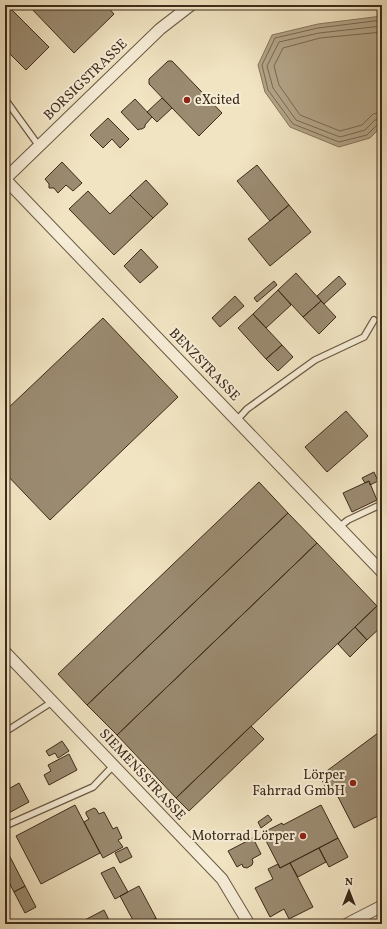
<svg xmlns="http://www.w3.org/2000/svg" width="387" height="929" font-family="Vollkorn,serif">
<style>
.water{fill:#b4a589;stroke:#85745d}
.lines{fill:none;stroke-linecap:round;stroke-linejoin:round}
.shore{stroke:#796852;stroke-width:1}
.building{fill:#9b8b71;stroke:#3e2b1a}
.lane-casing{stroke:#6b5944;stroke-width:8}
.street-casing{stroke:#6b5944;stroke-width:13}
.lane{stroke:#f6edd7;stroke-width:5.5}
.street{stroke:#f6edd7;stroke-width:11}
.poi-dot{fill:#8f2418;stroke:#f6edd7;stroke-width:1.5}
.labels{text-anchor:middle;dominant-baseline:central;stroke-width:4;stroke-linejoin:round;paint-order:stroke}
.street-label{font-size:14px;fill:#3e2b1a;stroke:#f6edd7}
.poi-label{font-size:14px;fill:#3e2b1a;stroke:#f6edd7;text-anchor:end}
</style>
<rect width="100%" height="100%" fill="#f1e4c2"/>
<filter id="stains"><feTurbulence type="fractalNoise" baseFrequency=".005" numOctaves="4"/><feColorMatrix values="0 0 0 0 .2 0 0 0 0 .09 0 0 0 0 .02 0 0 0 .5 -.17"/></filter>
<radialGradient id="worn" r=".72"><stop offset=".6" stop-color="#630" stop-opacity="0"/><stop offset="1" stop-color="#630" stop-opacity=".3"/></radialGradient>
<path class="water" d="M382,16V126L370,138L339,147L290,127L265,92L258,65L272,35L318,24Z"/>
<g class="lines">
<path class="shore" d="M382,20L318,28L275,38L262,65L268,90L293,124L339,142L367,135L378,124L382,123
M382,26L319,33L279,42L267,66L273,88L296,120L340,137L365,130L375,120L382,118
M382,32L320,38L283,48L274,66L279,85L300,115L340,131L362,125L373,114L382,112"/>
</g>
<path class="building" d="M28,5H106L114,14L74,53Z
M10,8L49,47L26,70L5,49V13Z
M168,61H172L222,113L199,136L149,84V79Z
M162,98L172,108L157,122L147,112Z
M135,99L152,117L145,125V127L142,129H140L138,130L121,112Z
M108,118L129,139L120,148L112,139L103,148L90,135Z
M62,162L82,183L73,191L66,185L58,193L54,188H49V184L45,179Z
M257,165L289,205L270,221L237,181Z
M146,180L168,204L153,218L130,195Z
M88,191L110,214L130,195L153,218L114,255L69,209Z
M289,205L311,232L270,266L248,239Z
M141,249L158,267L140,283L124,266Z
M296,273L321,301L303,317L278,290Z
M339,276L346,284L324,304L317,296Z
M274,281L277,285L257,302L254,298Z
M278,290L291,305L266,328L253,314Z
M235,296L244,306L220,327L212,318Z
M321,301L336,317L319,334L303,317Z
M253,314L282,345L266,359L238,328Z
M103,318L178,397L50,520L5,473V411Z
M282,345L293,357L278,371L266,359Z
M346,411L368,436L327,472L305,447Z
M374,472L378,481L370,485L369,481L365,483L362,478Z
M369,481L377,500L352,512L343,493Z
M259,482L288,513L87,705L58,674Z
M288,513L317,543L117,735L87,705Z
M317,543L377,606L176,798L117,735Z
M377,606L382,611V626L367,640L355,627Z
M355,627L367,640L350,657L338,644Z
M251,726L264,739L189,811L176,798Z
M378,733L382,742V814L354,828L334,789L328,792L320,776Z
M62,741L69,751L58,758L55,753L49,756L46,751Z
M69,754L77,770L49,785L44,775L51,771L48,765Z
M19,783L29,802L5,815V791Z
M75,805L100,853L41,884L16,836Z
M321,805L338,838L280,868L262,833L282,823L283,825Z
M94,808L96,809L99,814L104,812L113,829L117,827L122,838L118,840L123,847L103,858L84,822L89,819L86,814V812Z
M268,815L272,820L261,828L258,822Z
M253,838L261,854L252,859L253,862L252,865L247,868L243,867L242,864L237,867L228,851Z
M338,838L348,857L329,867L319,848Z
M5,847L25,886L14,892L5,875Z
M127,847L132,857L120,863L115,853Z
M319,848L326,862L298,877L290,863Z
M290,863L313,907L289,919L284,909L270,917L255,888L273,879L268,869L278,864L280,868Z
M114,867L128,892L115,899L101,873Z
M25,886L36,907L25,913L14,892Z
M139,886L156,918L145,924H135L120,896Z
M104,910L111,924H77Z
M156,918L159,924H145Z"/>
<g class="lines">
<g class="lane-casing">
<path id="lane" d="M5,99L39,146
M237,420L247,409L315,360L364,337L374,320
M339,527L348,520L382,504
M5,732L52,702
M5,826L93,787L113,766"/>
</g>
<g class="street-casing">
<path id="street" d="M191,5L160,29L5,179L382,572
M5,652L222,879L249,924
M347,924L382,906"/>
</g>
<use href="#lane" class="lane"/>
<use href="#street" class="street"/>
</g>
<g class="poi-dot">
<circle cx="187" cy="100" r="4"/>
<circle cx="353" cy="783" r="4"/>
<circle cx="303" cy="836" r="4"/>
</g>
<g class="labels">
<g class="street-label">
<text transform="translate(86 80) rotate(-44)">BORSIGSTRASSE</text>
<text transform="translate(204 365) rotate(46)">BENZSTRASSE</text>
<text transform="translate(142 775) rotate(47)">SIEMENSSTRASSE</text>
</g>
<g class="poi-label">
<text x="195" y="100" text-anchor="start">eXcited</text>
<text x="345" y="775">Lörper<tspan x="345" dy="16">Fahrrad GmbH</tspan></text>
<text x="295" y="836">Motorrad Lörper</text>
</g>
</g>
<rect width="387" height="929" fill="none" stroke="#f1e4c2" stroke-width="20"/>
<rect x="6" y="6" width="375" height="917" fill="none" stroke="#3e2b1a" stroke-width="2"/>
<rect x="10" y="10" width="367" height="909" fill="none" stroke="#3e2b1a"/>
<g transform="translate(349 891)" stroke="#f6edd7" stroke-width="3" paint-order="stroke">
<path d="M0-3L7 15L0 10L-7 15Z" fill="#3e2b1a"/>
<text y="-6" font-size="11" font-weight="bold" text-anchor="middle" fill="#3e2b1a">N</text>
</g>
<rect width="100%" height="100%" filter="url(#stains)"/>
<rect width="100%" height="100%" fill="url(#worn)"/>
</svg>
